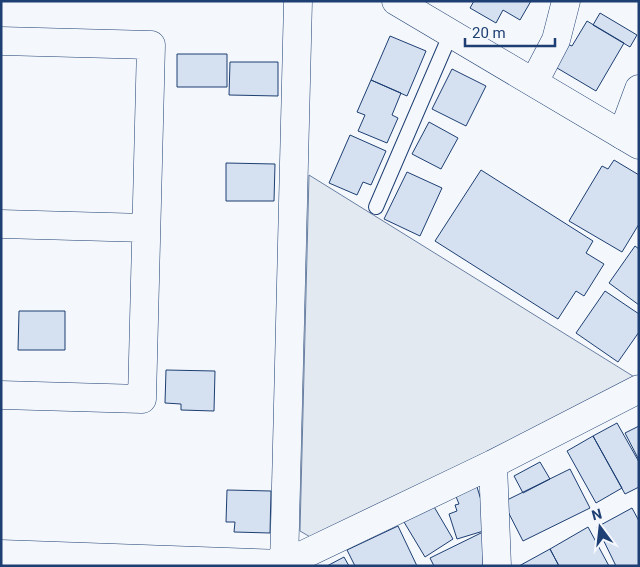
<svg xmlns="http://www.w3.org/2000/svg" width="640" height="567" font-family="Roboto,sans-serif">
<style>
.green{fill:#e3e9f0;stroke:#687fa3}
.building{fill:#d5e0f0;stroke:#1d3f73}
.lines{fill:none;stroke-linecap:round;stroke-linejoin:round}
.service-casing{stroke:#1d3f73;stroke-width:16}
.minor-casing{stroke:#1d3f73;stroke-width:29}
.tertiary-casing{stroke:#1d3f73;stroke-width:29}
.service{stroke:#f4f7fb;stroke-width:14}
.minor{stroke:#f4f7fb;stroke-width:28}
.tertiary{stroke:#f4f7fb;stroke-width:28}
</style>
<rect width="100%" height="100%" fill="#f4f7fb"/>
<path class="green" d="M309,175L636,378L312,538L300,531Z"/>
<path class="building" d="M474,1H531L520,20L503,10L496,23L470,8Z
M600,13L637,35L630,47L593,25Z
M587,21L624,43L596,91L552,65L565,43L572,46Z
M390,36L426,51L407,96L371,80Z
M177,54H227V87H177Z
M230,62H278V96L229,95Z
M452,69L486,86L466,126L432,109Z
M371,80L401,93L392,115L398,118L387,143L358,131L365,115L357,112Z
M429,122L458,138L441,169L412,154Z
M350,135L386,151L371,185L363,182L357,195L329,183Z
M614,160L639,175V224L622,252L569,221L602,166L608,169Z
M226,163L275,164L274,201H226Z
M481,170L593,241L586,253L604,264L584,296L576,291L558,319L435,241Z
M407,172L442,188L420,236L384,219Z
M635,246L639,249V305L609,283Z
M605,291L639,314V332L618,362L576,333Z
M19,311H65V350H18Z
M166,370L215,371L214,411L181,410V404L165,403Z
M617,423L639,462V487L625,494L593,436Z
M639,426V460L625,433Z
M593,436L622,488L596,503L567,451Z
M540,462L550,479L523,493L514,476Z
M570,469L590,508L523,541L503,502Z
M477,487L490,529L457,539L449,514L457,511L455,505L459,504L455,494Z
M227,490L271,491L270,533L234,532L235,522H226Z
M433,505L453,539L425,557L404,522Z
M632,508L639,521V566H616L597,527Z
M398,526L417,566H355L347,550Z
M588,527L609,566H559L550,549Z
M483,532V566H434L430,558Z
M550,549L559,566H519Z
M344,557L349,566H327Z"/>
<g class="lines">
<g class="service-casing">
<path id="service" d="M376,207L451,33"/>
</g>
<g class="minor-casing">
<path id="minor" d="M1,41L151,45L142,399L1,395
M534,82L556,40L566,1
M622,135L639,89
M1,224L146,228
M493,464L497,566
M1,554L284,564L493,464L639,389
M284,566L298,1"/>
</g>
<g class="tertiary-casing">
<path id="tertiary" d="M396,1L639,145"/>
</g>
<use href="#service" class="service"/>
<use href="#minor" class="minor"/>
<use href="#tertiary" class="tertiary"/>
</g>
<rect width="640" height="567" fill="none" stroke="#1d3f73" stroke-width="5"/>
<g transform="translate(600 527) rotate(345)" stroke="#f4f7fb" stroke-width="4" paint-order="stroke">
<path d="M0-4L9 19L0 12L-9 19Z" fill="#1d3f73"/>
<text y="-8" font-size="14" font-weight="bold" text-anchor="middle" fill="#1d3f73">N</text>
</g>
<path d="M465 38v8h90v-8" fill="none" stroke="#1d3f73" stroke-width="2.5"/>
<text x="472" y="38" font-size="15" fill="#1d3f73" stroke="#f4f7fb" stroke-width="4" paint-order="stroke">20 m</text>
</svg>
